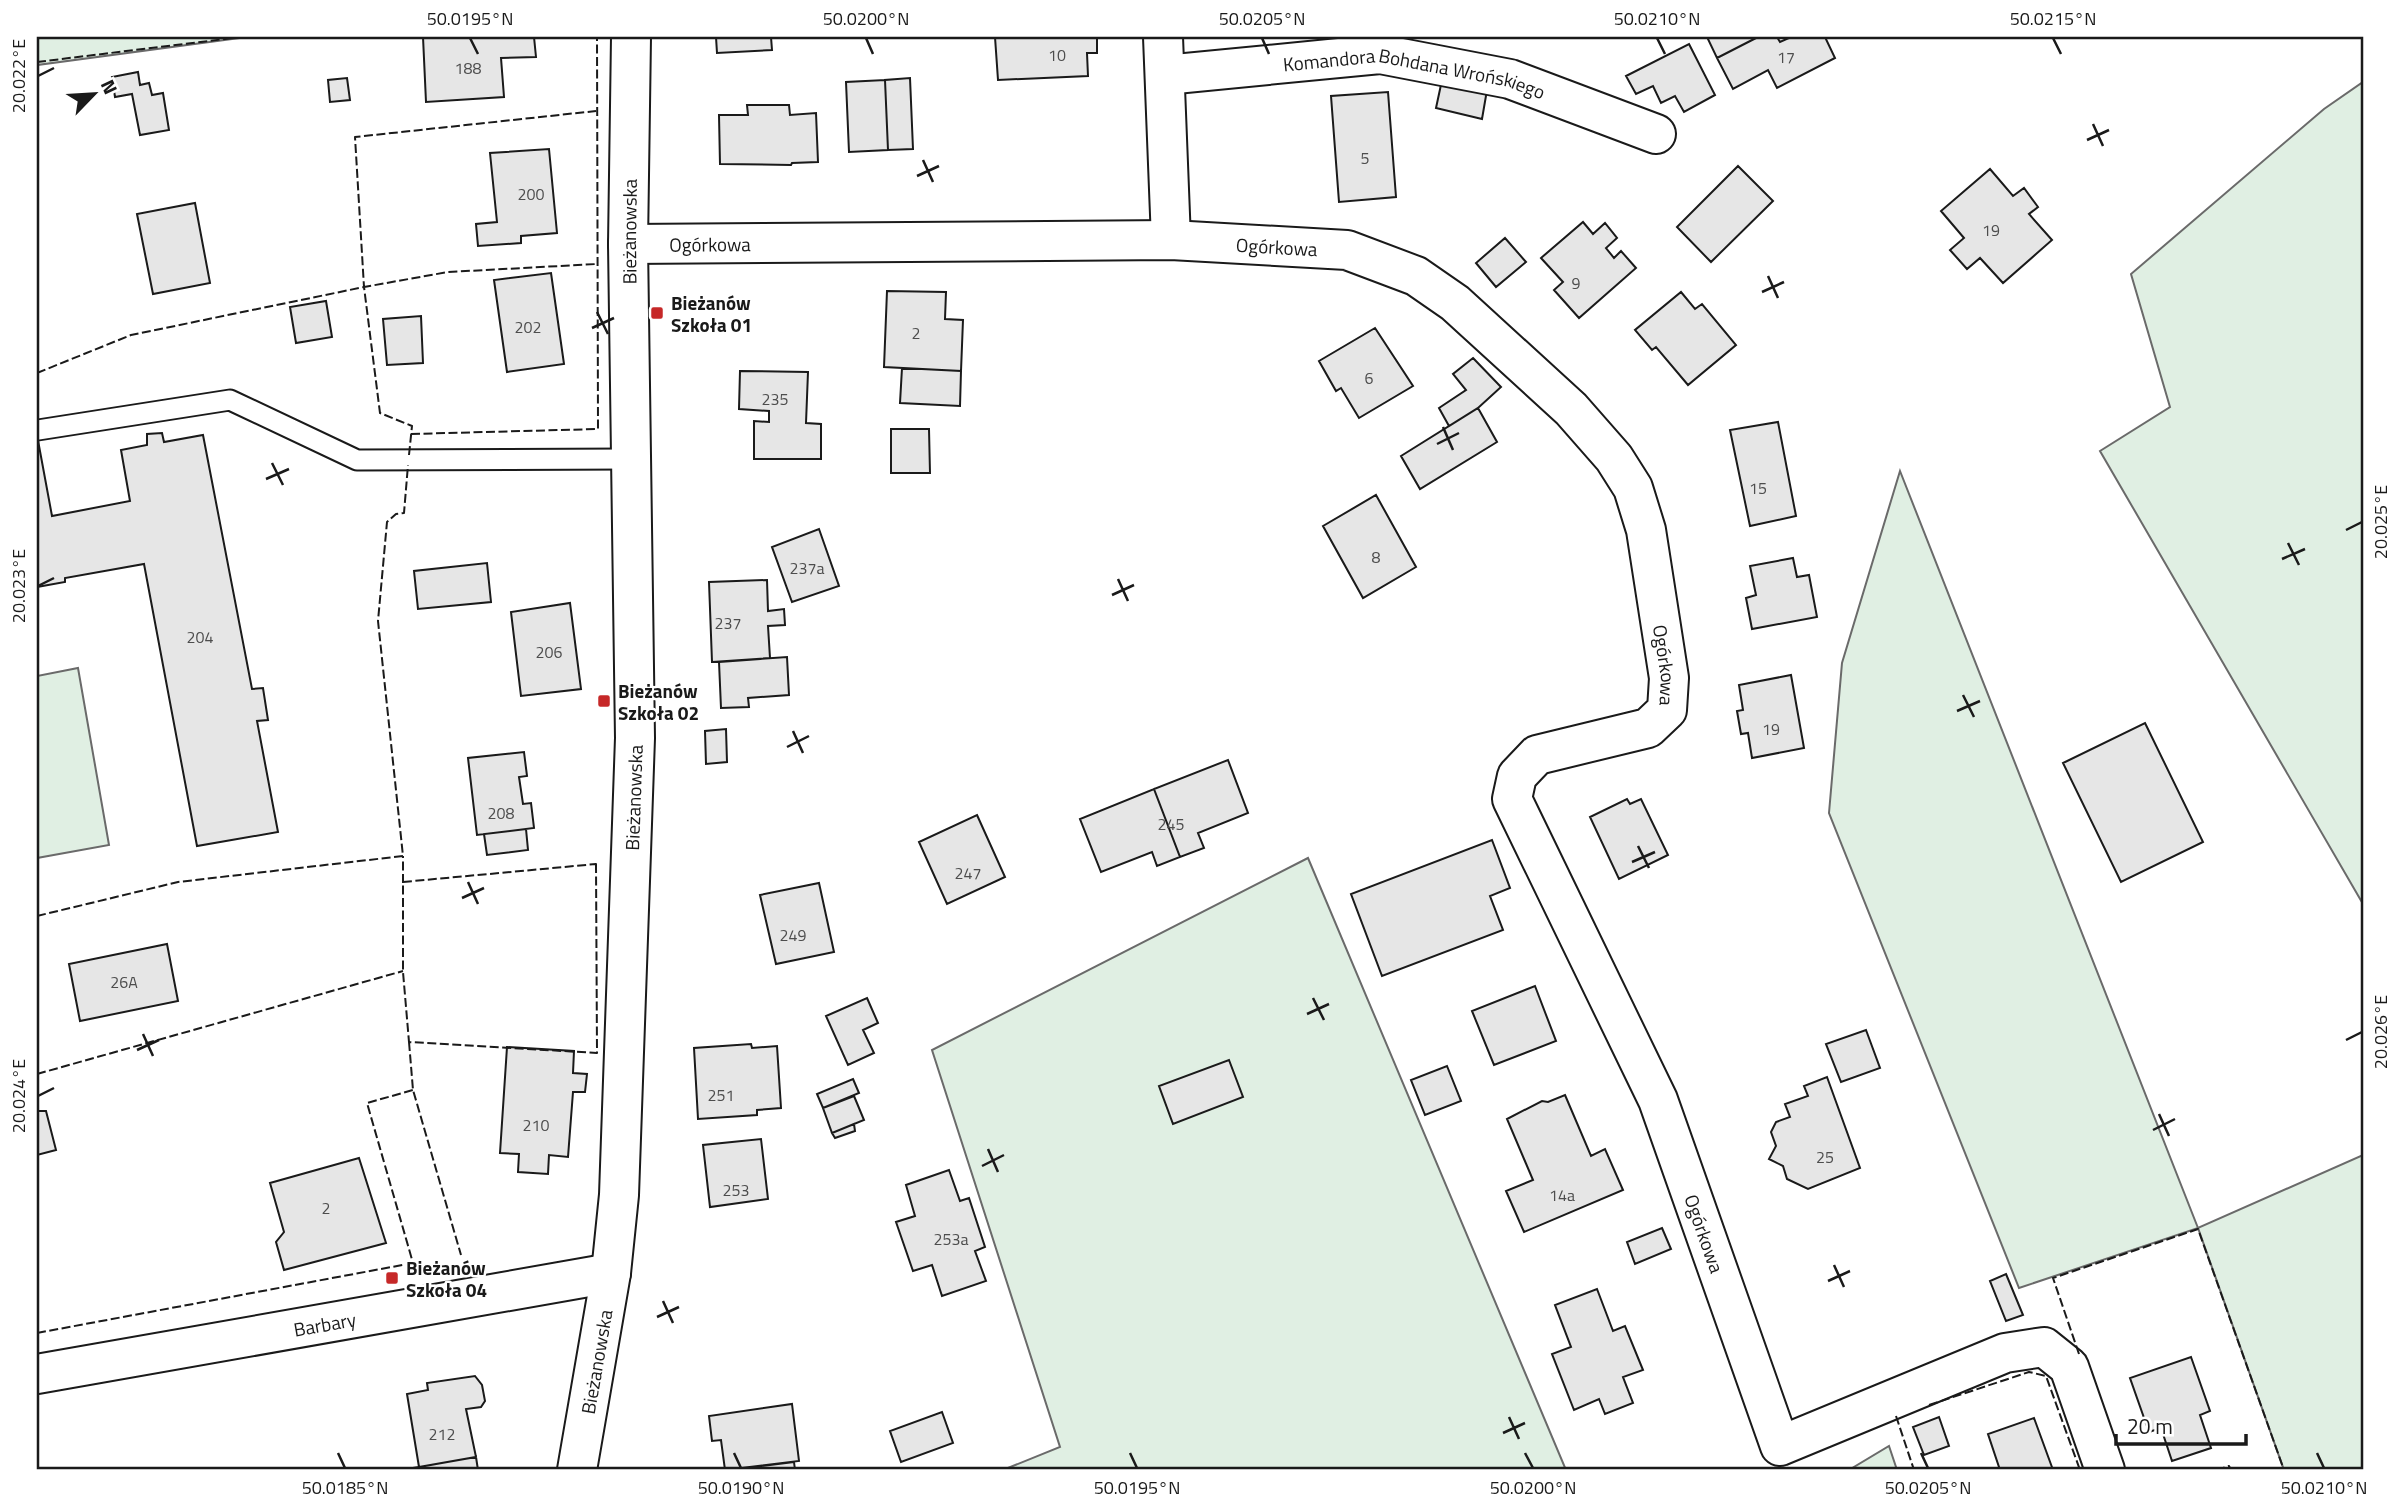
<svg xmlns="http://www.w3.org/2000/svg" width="2400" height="1507" font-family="'Titillium Web',sans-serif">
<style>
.green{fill:#e0efe3;stroke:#6a6a6a;stroke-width:2}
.building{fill:#e6e6e6;stroke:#1a1a1a;stroke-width:2}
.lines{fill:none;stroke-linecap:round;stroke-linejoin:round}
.lane-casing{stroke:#1a1a1a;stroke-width:23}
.street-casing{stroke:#1a1a1a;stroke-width:42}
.secondary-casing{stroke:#1a1a1a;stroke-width:42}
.lane{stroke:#fff;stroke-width:19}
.street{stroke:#fff;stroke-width:38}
.secondary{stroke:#fff;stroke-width:38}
.fence{stroke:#1a1a1a;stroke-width:2;stroke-dasharray:9 3.5;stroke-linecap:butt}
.ticks{fill:none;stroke:#1a1a1a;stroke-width:2.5}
.poi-dot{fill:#c62828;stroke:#fff;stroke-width:2.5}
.labels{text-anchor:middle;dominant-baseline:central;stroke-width:5;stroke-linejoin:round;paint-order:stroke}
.number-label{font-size:16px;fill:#4d4d4d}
.street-label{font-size:19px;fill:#1a1a1a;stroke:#fff}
.poi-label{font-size:19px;font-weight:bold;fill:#1a1a1a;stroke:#fff;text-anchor:start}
.neatline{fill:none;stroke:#1a1a1a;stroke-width:2.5}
.ticks-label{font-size:18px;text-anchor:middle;fill:#1a1a1a}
</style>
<rect width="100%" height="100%" fill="#fff"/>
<path class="green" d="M37,37H247L37,65Z
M2363,82V904L2100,451L2170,407L2131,274L2324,109Z
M1900,471L2198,1228L2363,1155V1470H2284L2198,1228L2019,1288L1829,813L1842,663Z
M78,668L109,845L37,858V676Z
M1308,858L1566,1470H1003L1060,1447L932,1050Z
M1889,1446L1897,1470H1849Z"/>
<path class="building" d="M423,37H534L536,57L501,58L504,97L426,102Z
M716,37H771L772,50L717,53Z
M995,37H1097V53H1087L1088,76L998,80Z
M1707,37H1758L1717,58Z
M1758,37H1777L1780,42L1791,37H1825L1835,58L1777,88L1768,70L1733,89L1717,58Z
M1689,44L1715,95L1684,112L1675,96L1661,103L1653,86L1636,94L1626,76Z
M138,72L140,85L149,83L152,95L163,93L169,130L140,135L132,94L115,97L112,77Z
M347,78L350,100L330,102L328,80Z
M910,78L913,149L888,150L885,80Z
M885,80L888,150L849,152L846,82Z
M1442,80L1487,90L1482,119L1436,108Z
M1388,92L1396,197L1339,202L1331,96Z
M747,105H789L790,115L816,113L818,162L792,163L791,165L720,164L719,115H748Z
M549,149L557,233L521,236V243L478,246L476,224L497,222L490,153Z
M1738,166L1773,201L1711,262L1677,227Z
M1990,169L2013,196L2024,188L2038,207L2029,214L2052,240L2003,283L1980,258L1967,269L1950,250L1964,238L1941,211Z
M195,203L210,283L153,294L137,214Z
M1583,222L1593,234L1605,223L1617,238L1606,248L1614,258L1621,251L1636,268L1579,318L1554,290L1563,282L1541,258Z
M1505,238L1526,262L1496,287L1476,263Z
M551,273L564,364L507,372L494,280Z
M887,291L946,292L945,319L963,320L961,371L884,367Z
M1681,292L1695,309L1702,304L1736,345L1688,385L1656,347L1652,350L1635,330Z
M326,301L332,337L296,343L290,307Z
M421,316L423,363L387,365L383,319Z
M1375,328L1413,386L1359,418L1341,388L1336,391L1319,361Z
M1473,358L1501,387L1478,408L1449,426L1439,408L1466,390L1453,374Z
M902,368L961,371L960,406L900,403Z
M740,371L808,372L806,423L821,424V459H754V421L769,422V411L739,409Z
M1478,408L1497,442L1420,489L1401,456Z
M1778,422L1796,516L1750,526L1730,430Z
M891,429H929L930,473H891Z
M162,433L164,442L203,435L252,689L263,688L268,720L257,721L278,832L197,846L144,564L65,578V582L37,587V435L52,516L130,501L121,450L147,445V434Z
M1376,495L1416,567L1363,598L1323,526Z
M819,529L839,586L792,602L772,547Z
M1793,558L1797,577L1809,575L1817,617L1752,629L1746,598L1756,595L1750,566Z
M487,563L491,602L418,609L414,571Z
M767,580L768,611L784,609L785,625L768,626L770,658L712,662L709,582Z
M570,603L581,689L521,696L511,612Z
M787,657L789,695L748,698L749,707L721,708L719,662Z
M1791,675L1804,748L1752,758L1748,733L1741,734L1737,711L1743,710L1739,685Z
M2145,723L2203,842L2121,882L2063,763Z
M726,729L727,762L706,764L705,731Z
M524,752L527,776L519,777L523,804L531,803L534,828L477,835L468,758Z
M1228,760L1248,813L1198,833L1204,848L1180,857L1154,789Z
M1154,789L1180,857L1157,866L1152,852L1101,872L1080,819Z
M1627,799L1630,804L1641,799L1668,855L1619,879L1590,817Z
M977,815L1005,877L947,904L919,842Z
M526,829L528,850L487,855L484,834Z
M1492,840L1510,888L1490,896L1503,930L1382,976L1351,894Z
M819,883L834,952L776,964L760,895Z
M167,944L178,1001L80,1021L69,964Z
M1535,986L1556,1041L1494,1065L1472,1011Z
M867,998L878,1023L863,1030L874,1053L848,1065L826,1016Z
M1866,1030L1880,1068L1841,1082L1826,1044Z
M751,1044L752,1048L777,1046L781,1108L757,1110V1115L698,1119L694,1048Z
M507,1047L574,1051L573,1073L587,1074L585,1092H573L568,1157L549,1155L548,1174L518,1172L519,1154L500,1153Z
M1229,1060L1243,1097L1173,1124L1159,1086Z
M1447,1066L1461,1101L1425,1115L1411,1080Z
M1827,1077L1860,1168L1808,1189L1787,1179L1783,1166L1769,1159L1776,1146L1771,1132L1776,1122L1790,1117L1785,1104L1808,1096L1804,1086Z
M853,1079L859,1093L823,1108L817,1094Z
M1565,1095L1591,1156L1605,1149L1623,1190L1524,1232L1506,1191L1533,1180L1507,1119L1542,1101L1548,1102Z
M854,1096L864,1120L832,1133L823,1108Z
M37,1111H46L56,1150L37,1155Z
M854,1124L855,1131L835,1138L832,1133Z
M761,1139L768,1199L710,1207L703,1145Z
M359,1158L386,1243L284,1270L276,1242L284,1232L270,1183Z
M949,1170L960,1201L969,1198L985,1247L975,1251L986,1281L942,1296L932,1265L913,1271L896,1222L915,1216L906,1185Z
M1662,1228L1671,1249L1635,1264L1627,1242Z
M2006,1274L2023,1315L2006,1321L1990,1281Z
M1597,1289L1613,1331L1625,1326L1643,1370L1623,1377L1633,1403L1605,1414L1599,1399L1574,1410L1552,1354L1571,1347L1555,1305Z
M2191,1357L2210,1411L2200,1415L2211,1448L2172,1461L2161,1428L2149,1432L2130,1378Z
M475,1376L482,1385L485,1401L481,1407L466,1409L476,1457L419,1467L407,1394L428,1390L427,1383Z
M792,1404L799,1461L725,1470L721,1440L712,1441L709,1416Z
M942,1412L953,1443L901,1462L890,1431Z
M1939,1417L1949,1446L1924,1455L1913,1427Z
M2034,1418L2053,1470H2000L1988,1434Z
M476,1457L478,1470H400L419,1467Z
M794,1462L795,1470H729Z"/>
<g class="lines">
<g class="lane-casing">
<path id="lane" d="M38,430L230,400L357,460L630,459"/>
</g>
<g class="street-casing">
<g id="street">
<path d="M1163,37L1171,240"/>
<path id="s1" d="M1165,75L1380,54L1510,79L1656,134"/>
<path id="s2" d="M628,244L1171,240L1347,250L1416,276L1455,303L1571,409L1614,458L1633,488L1646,530L1669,678L1667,710L1648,728L1537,755L1517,776L1512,799L1658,1100L1780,1446L2005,1353L2044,1347L2069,1367L2105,1470"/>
<path id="s3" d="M37,1374L611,1273"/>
</g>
</g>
<g class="secondary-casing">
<g id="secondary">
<path id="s4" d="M577,1470L611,1273L619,1195L635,738L628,244L631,37"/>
</g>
</g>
<use href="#lane" class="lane"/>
<use href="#street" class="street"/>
<use href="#secondary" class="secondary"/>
<path class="fence" d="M37,62L241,37
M37,373L131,335L364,287L448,272L597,264
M411,434L598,429L597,37
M409,455L412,426L380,413L364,287L355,137L596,111
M596,864L597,1053L409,1042L403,972V882Z
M403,883V856
M37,916L178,882L403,856L378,621L387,522L396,514L404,513L408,465
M409,1042L413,1090L461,1255
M37,1074L403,971
M37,1333L413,1263L367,1103L413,1090
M2079,1354L2053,1278L2198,1229L2284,1470
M1929,1405L2029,1372L2046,1376L2080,1470
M1896,1416L1914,1470
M2216,1470L2229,1466L2231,1470"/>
</g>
<path class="ticks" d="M470,38L478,54M866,38L873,54M1262,38L1269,54M1657,38L1665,54M2053,38L2061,54M38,76L54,68M2093,124L2103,146M2087,140L2109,130M923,160L933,182M917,176L939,166M1768,276L1778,298M1762,292L1784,282M597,312L608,334M592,328L614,318M1443,427L1453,450M1437,444L1459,433M272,463L283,485M266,479L289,469M2346,530L2362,522M2288,543L2299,565M2282,559L2305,549M1118,579L1128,601M38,586L54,578M1112,595L1134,585M1963,695L1974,717M1957,711L1980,701M793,731L803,753M787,747L809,736M1638,846L1649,868M1632,862L1655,852M468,882L478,904M462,898L484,888M1313,998L1324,1020M1307,1014L1329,1004M143,1034L153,1056M2346,1040L2362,1032M137,1050L159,1040M38,1096L54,1088M2159,1114L2169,1136M2153,1130L2175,1119M988,1149L998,1172M982,1166L1004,1155M1834,1265L1844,1287M1828,1281L1850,1271M663,1301L673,1323M657,1317L679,1307M1509,1417L1519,1439M1503,1433L1525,1423M338,1453L345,1468M734,1453L741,1468M1130,1453L1137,1468M1525,1453L1533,1468M1921,1453L1928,1468M2317,1453L2324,1468"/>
<g class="poi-dot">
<rect x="650" y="306" width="14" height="14" rx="3.5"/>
<rect x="597" y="694" width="14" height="14" rx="3.5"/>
<rect x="385" y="1271" width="14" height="14" rx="3.5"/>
</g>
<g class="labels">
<g class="number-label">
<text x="1057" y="55">10</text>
<text x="1786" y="57">17</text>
<text x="468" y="68">188</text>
<text x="1365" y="158">5</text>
<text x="531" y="194">200</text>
<text x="1991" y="230">19</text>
<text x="1576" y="283">9</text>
<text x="528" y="327">202</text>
<text x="916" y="333">2</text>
<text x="1369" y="378">6</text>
<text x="775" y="399">235</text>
<text x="1758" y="488">15</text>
<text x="1376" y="557">8</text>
<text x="807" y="568">237a</text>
<text x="728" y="623">237</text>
<text x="200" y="637">204</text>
<text x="549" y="652">206</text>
<text x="1771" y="729">19</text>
<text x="501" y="813">208</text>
<text x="1171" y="824">245</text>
<text x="968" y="873">247</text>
<text x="793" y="935">249</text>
<text x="124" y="982">26A</text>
<text x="721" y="1095">251</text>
<text x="536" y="1125">210</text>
<text x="1825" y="1157">25</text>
<text x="736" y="1190">253</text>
<text x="1562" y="1195">14a</text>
<text x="326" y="1208">2</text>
<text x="951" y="1239">253a</text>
<text x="442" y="1434">212</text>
</g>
<g class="street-label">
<text stroke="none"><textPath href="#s1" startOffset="252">Komandora Bohdana Wrońskiego</textPath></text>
<text stroke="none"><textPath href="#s4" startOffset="1242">Bieżanowska</textPath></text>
<text stroke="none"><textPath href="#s2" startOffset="82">Ogórkowa</textPath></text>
<text stroke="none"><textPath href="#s2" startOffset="649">Ogórkowa</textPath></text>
<text stroke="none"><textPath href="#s2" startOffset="1279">Ogórkowa</textPath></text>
<text stroke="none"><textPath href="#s4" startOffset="676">Bieżanowska</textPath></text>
<text stroke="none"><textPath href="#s2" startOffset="1993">Ogórkowa</textPath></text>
<text stroke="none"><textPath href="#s3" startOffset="292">Barbary</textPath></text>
<text stroke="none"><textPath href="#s4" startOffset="110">Bieżanowska</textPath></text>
</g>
<g class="poi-label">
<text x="671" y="302">Bieżanów<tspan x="671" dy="22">Szkoła 01</tspan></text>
<text x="618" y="690">Bieżanów<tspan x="618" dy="22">Szkoła 02</tspan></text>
<text x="406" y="1267">Bieżanów<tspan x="406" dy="22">Szkoła 04</tspan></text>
</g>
</g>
<rect width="2400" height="1507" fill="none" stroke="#ffffff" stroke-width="77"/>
<g transform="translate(94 94) rotate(65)" stroke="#ffffff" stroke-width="5" paint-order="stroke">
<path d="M0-5L12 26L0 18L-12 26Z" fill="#1a1a1a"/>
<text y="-10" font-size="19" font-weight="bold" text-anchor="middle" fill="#1a1a1a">N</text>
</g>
<path d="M2116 1434v10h130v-10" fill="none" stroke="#1a1a1a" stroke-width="3.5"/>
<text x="2127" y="1434" font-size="21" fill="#1a1a1a" stroke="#ffffff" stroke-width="5" paint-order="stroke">20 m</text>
<rect x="38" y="38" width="2324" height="1430" class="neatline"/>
<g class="ticks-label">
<text x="470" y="25">50.0195°N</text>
<text x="866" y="25">50.0200°N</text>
<text x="1262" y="25">50.0205°N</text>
<text x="1657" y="25">50.0210°N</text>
<text x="2053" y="25">50.0215°N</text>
<text transform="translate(19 76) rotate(-90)" y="6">20.022°E</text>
<text transform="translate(2381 522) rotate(-90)" y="6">20.025°E</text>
<text transform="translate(19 586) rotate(-90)" y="6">20.023°E</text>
<text transform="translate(2381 1032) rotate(-90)" y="6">20.026°E</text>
<text transform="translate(19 1096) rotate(-90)" y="6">20.024°E</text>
<text x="345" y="1494">50.0185°N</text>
<text x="741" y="1494">50.0190°N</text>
<text x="1137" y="1494">50.0195°N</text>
<text x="1533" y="1494">50.0200°N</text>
<text x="1928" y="1494">50.0205°N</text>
<text x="2324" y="1494">50.0210°N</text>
</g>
</svg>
